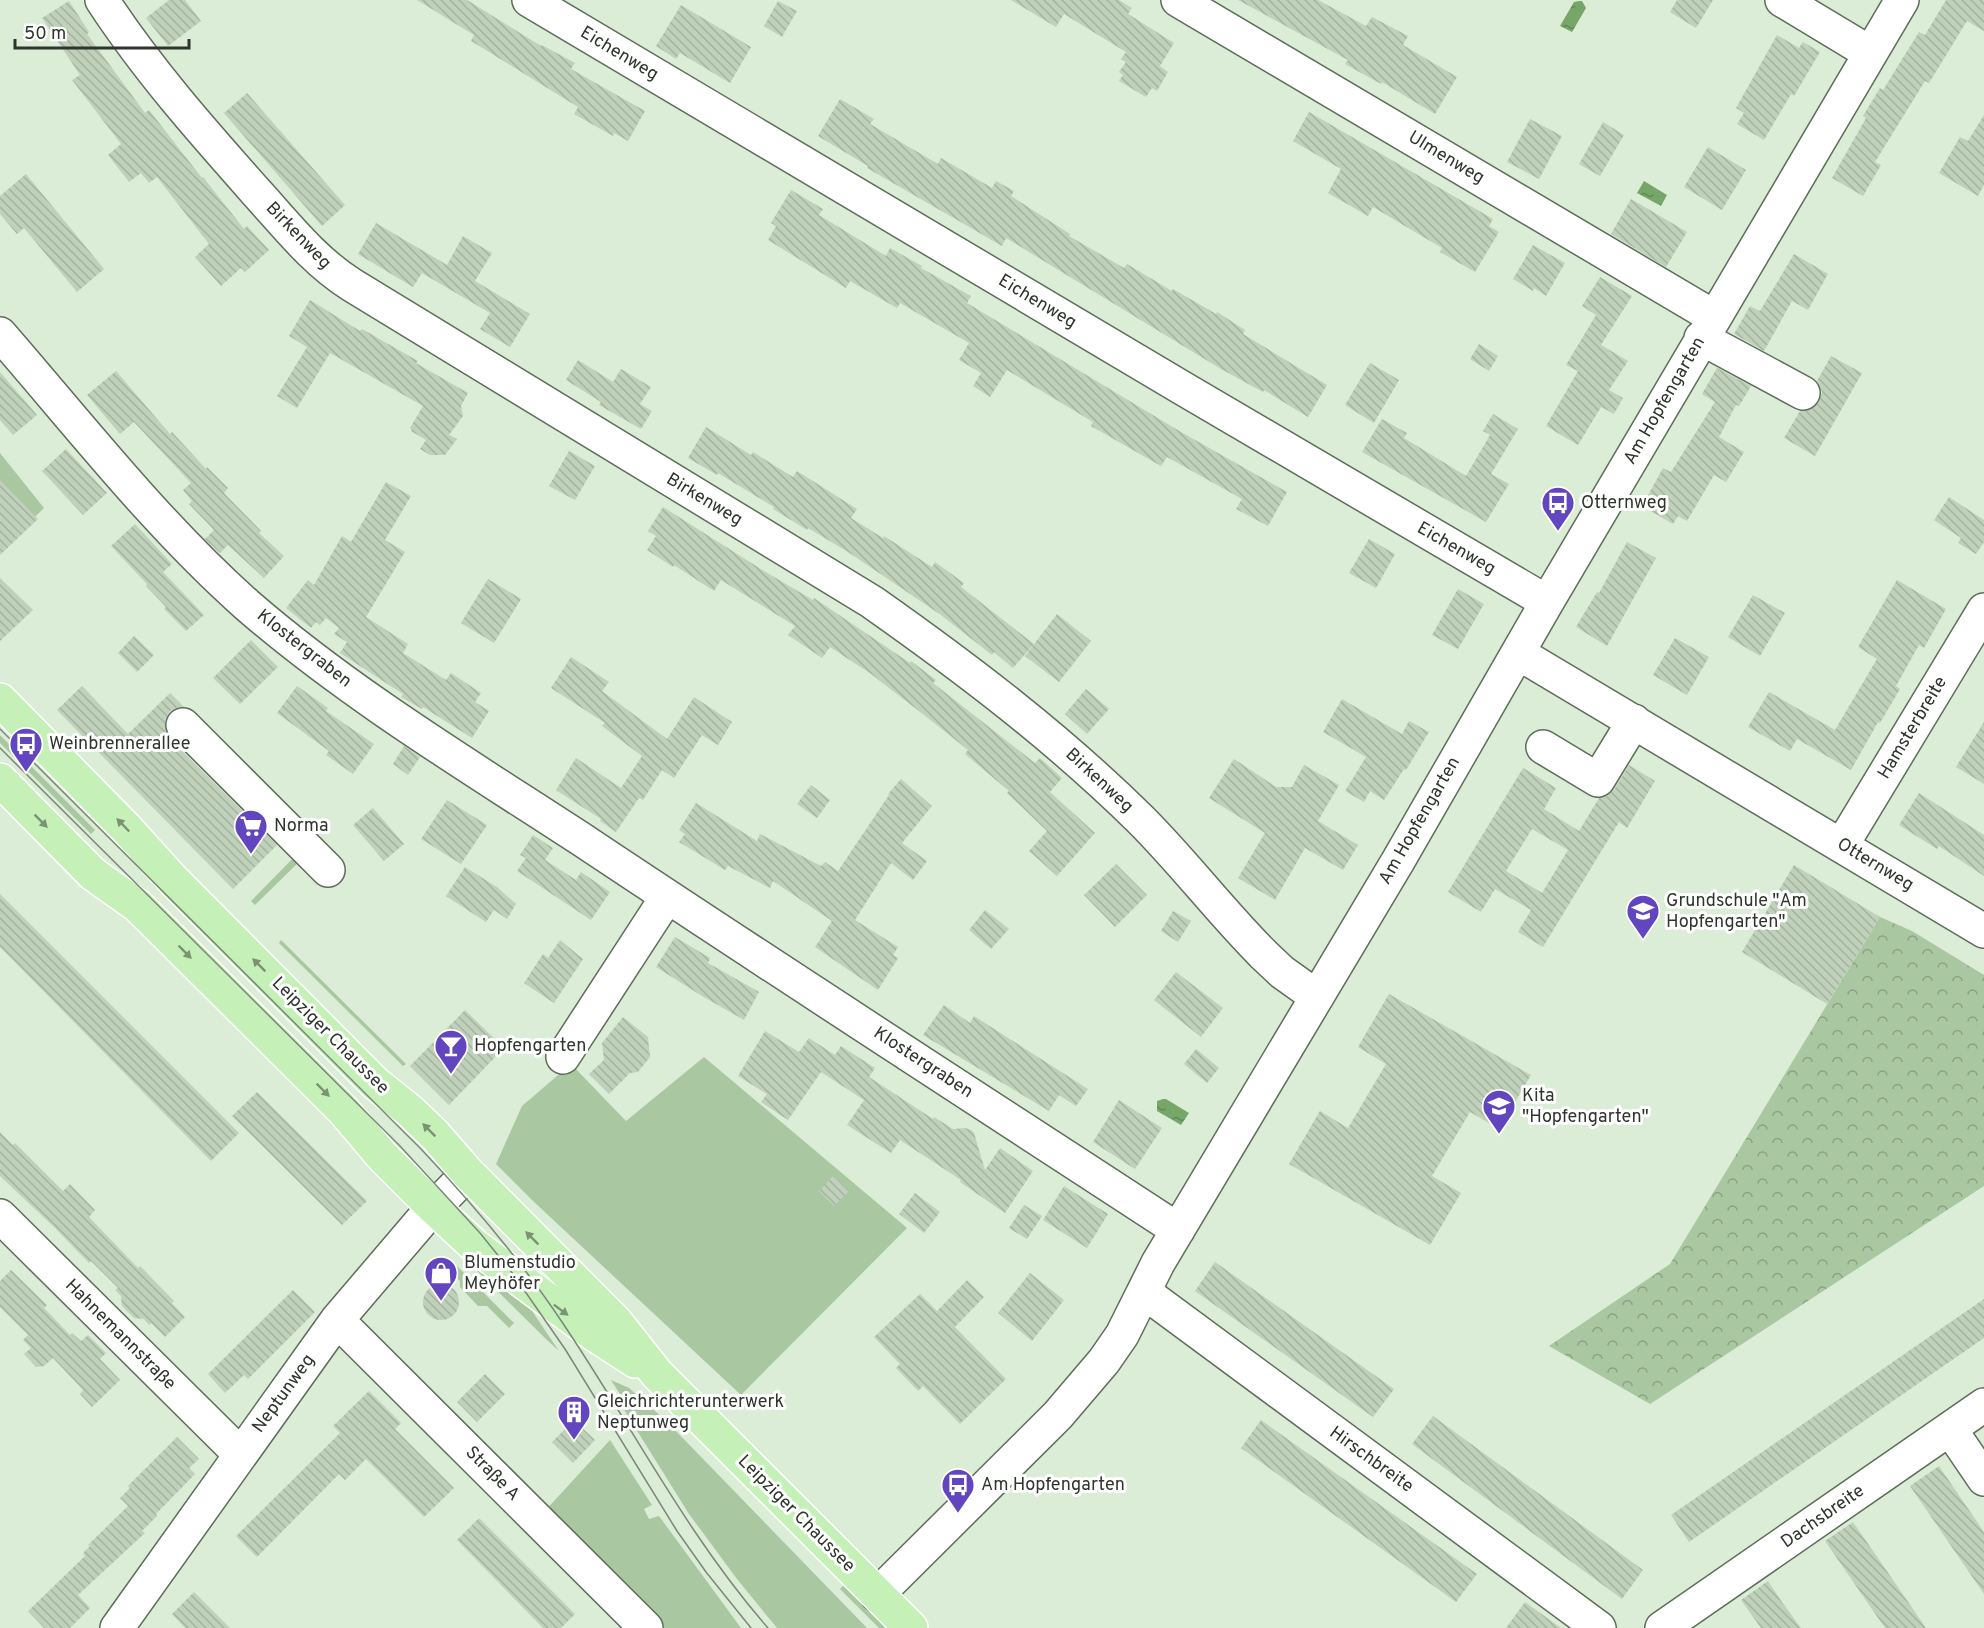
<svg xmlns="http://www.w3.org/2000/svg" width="1984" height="1628" font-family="Overpass,sans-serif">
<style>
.green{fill:#a9c7a0}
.park{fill:url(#park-crowns)}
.water{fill:url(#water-ripples)}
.building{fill:url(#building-back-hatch);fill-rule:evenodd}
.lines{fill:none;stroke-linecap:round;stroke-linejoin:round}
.minor-casing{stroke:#5d6d59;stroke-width:36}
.major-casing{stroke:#fff;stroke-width:36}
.minor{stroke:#fff;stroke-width:33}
.major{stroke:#c5f1b8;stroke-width:33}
.tram{stroke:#7b8778;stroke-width:1.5}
.oneway{fill:#7a9372}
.labels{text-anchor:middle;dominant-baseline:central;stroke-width:6;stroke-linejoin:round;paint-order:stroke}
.street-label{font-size:18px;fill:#2e352c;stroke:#fff}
.poi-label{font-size:18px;fill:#2e352c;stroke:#fff;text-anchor:start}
</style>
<defs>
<pattern id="park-crowns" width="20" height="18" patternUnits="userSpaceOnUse" patternTransform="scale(1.5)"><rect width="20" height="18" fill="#a9c7a0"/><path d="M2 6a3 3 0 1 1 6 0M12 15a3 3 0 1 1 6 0" fill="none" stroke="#8aa283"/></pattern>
<pattern id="water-ripples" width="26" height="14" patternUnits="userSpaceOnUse" patternTransform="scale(1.5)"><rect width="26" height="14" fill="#76a668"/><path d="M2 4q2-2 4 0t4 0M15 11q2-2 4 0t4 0" fill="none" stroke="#618856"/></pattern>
<pattern id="building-back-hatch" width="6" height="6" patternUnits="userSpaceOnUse" patternTransform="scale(1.5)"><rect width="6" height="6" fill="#bfd1ba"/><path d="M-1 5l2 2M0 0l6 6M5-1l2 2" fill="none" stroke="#a4b4a0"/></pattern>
</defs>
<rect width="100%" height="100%" fill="#dbedd6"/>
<path class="green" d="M0,453L44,508L0,551Z
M0,735L95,830L91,834L0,743Z
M300,851L305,856L255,905L251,901Z
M281,940L406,1064L403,1066L279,943Z
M704,1057L907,1228L741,1395L533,1201L496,1164L522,1106L571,1064L626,1121Z
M463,1257L518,1290L559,1351L547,1340Z
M450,1259L514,1323L509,1328L487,1306H478L460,1287V1281L445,1265L446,1261Z
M611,1380L629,1388L664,1419L661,1421L669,1429L672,1427L867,1628H777L737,1579L689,1514L621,1405L625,1402Z
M610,1440L652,1505L644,1509L649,1519L659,1516L741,1628H663L544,1512Z
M844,1585L887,1628H879L840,1589Z"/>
<path class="park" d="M1880,917L1912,931L1984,975V1186L1650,1404L1549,1346L1670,1264Z"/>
<path class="water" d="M1579,1H1582L1586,8L1572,32L1560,26L1574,2Z
M1644,181L1667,195L1661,206L1637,193Z
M1163,1099H1166L1189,1113L1181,1125L1157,1111V1101Z"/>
<path class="building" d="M169,0H185L201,21L168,46L146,18Z
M417,0H467L541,46L542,45L575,63L571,69L645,111L628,141L614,133L613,136L574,114L578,107L471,41L474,35Z
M1011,0H1119L1132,8L1128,14L1174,43L1160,66L1168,72L1157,91L1152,88L1146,97L1119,81L1123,75L1119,72L1126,62L1121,59L1126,52L1064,14L1056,27Z
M1238,0H1318L1366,26L1372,17L1408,36L1403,45L1457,77L1435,114L1382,82L1381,84L1345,64L1348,60Z
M1677,0H1713L1696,28L1670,12Z
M1946,0H1984V31L1967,21L1929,83L1925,81L1875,162L1881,165L1863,196L1832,178L1866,118L1863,116L1880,88L1883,90L1919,32L1925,35Z
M69,1L89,32L87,34L145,113L149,110L202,178L203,177L244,229L247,226L269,250L245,272L241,268L221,286L195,257L209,244L157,177L149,183L141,173L129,182L108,155L121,144L72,80L80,75L42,18Z
M778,1L797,11L782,37L764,26Z
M681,5L751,47L730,83L680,53L676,59L656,46Z
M1777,35L1799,48L1803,42L1820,52L1794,96L1791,94L1764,140L1737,124L1744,113L1736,108Z
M247,93L345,205L322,226L224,113Z
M840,99L874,119L870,124L938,164L941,158L992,188L996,181L1014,191L1011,196L1070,234L1069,236L1124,268L1127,264L1172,291L1173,289L1216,314L1217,312L1245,330L1243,334L1327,385L1308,417L1264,390L1263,392L1221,369L1006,238L1002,246L867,168L868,166L818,136Z
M1309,112L1493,219L1489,226L1499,232L1475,272L1440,252L1442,248L1373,207L1368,216L1328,193L1341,169L1293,141Z
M1984,115V185L1978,196L1939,173L1960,137L1968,141Z
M1530,119L1562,136L1539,179L1507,162Z
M1603,122L1624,135L1600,176L1579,164Z
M1708,147L1746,170L1722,210L1684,187Z
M26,174L104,269L77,292L24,228L17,234L0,214V196Z
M791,190L823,209L819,215L886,256L890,248L922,266L921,268L971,296L967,303L1181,432L1287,492L1268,526L1236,509L1242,499L1167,457L1161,466L1091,426L1093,422L1007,370L990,397L973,386L981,373L959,360L969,343L900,303L897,308L850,281L846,288L768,240L776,226L771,223Z
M1631,199L1687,232L1666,267L1611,234Z
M376,223L447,265L463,236L492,253L475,281L530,314L510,347L480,329L490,313L422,273L413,287L358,254Z
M1533,245L1565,263L1546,296L1534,288L1533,291L1513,279Z
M1794,254L1828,274L1808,310L1792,301L1764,351L1734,334L1750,306L1760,311Z
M1600,277L1632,296L1601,345L1628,361L1609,390L1623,398L1614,414L1601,407L1578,445L1546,426L1578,371L1566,365L1596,315L1582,306Z
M310,300L360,331L362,329L418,361L416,363L468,393L461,406L463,416L449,435L457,439L445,455H430L420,449L426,440L411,431L412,429L410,428L423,406L330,353L297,408L277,396L307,347L289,336Z
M1479,344L1498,356L1489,371L1470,359Z
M1831,356L1862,373L1815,456L1784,438L1800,411L1812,409L1819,402L1822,392L1817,381Z
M578,360L613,382L621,369L651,387L640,404L652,411L641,429L599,405L601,402L566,380Z
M1370,363L1399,380L1374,423L1345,405Z
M1717,368L1751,386L1739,406L1736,405L1719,437L1744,452L1726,482L1714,475L1687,521L1678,516L1673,524L1642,506L1663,468L1671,472L1715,402L1702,394Z
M116,371L170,434L172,432L206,469L207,467L228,488L224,493L261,531L259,533L284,556L264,578L228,545L220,553L205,539L214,530L189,504L192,501L183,490L191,483L134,422L120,434L87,395Z
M0,372L37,415L13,435L0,420Z
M1493,414L1518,429L1491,474L1509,484L1486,522L1362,452L1382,419L1407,433L1404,438L1466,476L1490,435L1483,431Z
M706,427L751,455L753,452L793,477L797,471L857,509L851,518L883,538L884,536L932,567L935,562L964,583L961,587L1034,644L1013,668L994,652L992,655L941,615L848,552L808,528L807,530L773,509L774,507L718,473L717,475L688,458Z
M66,449L107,493L83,515L42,471Z
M569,451L595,466L575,500L549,486Z
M0,480L38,519L0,555Z
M386,482L411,496L385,540L405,552L366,617L408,644L403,653L446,680L451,673L481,693L475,702L489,711L472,738L423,707L422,709L401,697L403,694L340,653L347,642L334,634L339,628L326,618L320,625L316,622L311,628L286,608L308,580L314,585L342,536L351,542Z
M1949,497L1984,520V542L1976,554L1958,543L1961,538L1934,520Z
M663,507L764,571L813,600L814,598L910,663L911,661L936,680L933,683L1035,763L1040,758L1062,778L1050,792L1095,833L1057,876L1029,851L1047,831L1007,793L1009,791L965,754L968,750L928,718L871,674L830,647L822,658L788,635L795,626L721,580L714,591L674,565L673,567L647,550L656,536L648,531Z
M135,524L172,564L163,572L204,615L186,631L164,609L166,607L146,586L147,584L111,546Z
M1369,539L1395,554L1376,588L1349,573Z
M1627,542L1656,558L1607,646L1576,627L1597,592L1599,593Z
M0,578L33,610L0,641Z
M488,579L521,599L494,643L461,623Z
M1897,580L1946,609L1924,648L1919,645L1896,686L1900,689L1880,723L1878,722L1851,770L1797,739L1790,751L1748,727L1769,692L1835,730L1877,659L1858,647Z
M1458,589L1484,604L1458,649L1432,635Z
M1753,595L1785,613L1760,656L1728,637Z
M1057,614L1091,641L1059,682L1025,656Z
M134,636L154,655L137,672L118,653Z
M1675,638L1709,657L1687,695L1653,675Z
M251,640L278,667L240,704L213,678Z
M571,657L609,682L602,691L667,739L694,697L732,722L718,745L702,735L674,778L662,770L643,800L639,798L616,832L600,821L601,819L556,790L576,758L621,788L642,756L602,726L605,723L551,688Z
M82,686L128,734L170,693L184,707H178L170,711L165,720V729L169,738L277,845L233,889L57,710Z
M297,686L328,708L326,711L374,744L353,774L326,755L329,751L277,713Z
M1086,689L1109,709L1087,734L1065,714Z
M1342,699L1402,734L1409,721L1429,732L1406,770L1404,769L1384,800L1370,791L1364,802L1345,791L1366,757L1323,732Z
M1984,722V784L1956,767Z
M404,746L420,757L408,775L393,764Z
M1234,759L1276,787H1292L1304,765L1339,785L1318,821L1358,845L1343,870L1305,848L1275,900L1238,878L1265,833L1209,798Z
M1629,765L1655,781L1627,828L1619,822L1543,947L1518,932L1531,910L1495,889L1481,912L1448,892L1523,768L1556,788L1544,809L1579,831L1599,798L1607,796L1614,790ZM1532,829L1568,850L1542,893L1506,871Z
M901,779L932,806L902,843L927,861L913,880L891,863L855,920L898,947L893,955L898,958L878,990L815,947L832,921L773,881L770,888L728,866L725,870L679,842L685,834L679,830L696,803L757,841L760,834L821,866L825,862L838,871L889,795L888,794Z
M811,785L830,800L817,818L797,804Z
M1919,793L1984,835V876L1939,846L1937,849L1899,825Z
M447,800L487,825L461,864L421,839Z
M373,808L404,844L384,861L353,825Z
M533,835L553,848L545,860L576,880L581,872L610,892L591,920L517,871L526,858L520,855Z
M1116,864L1147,895L1115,927L1084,895Z
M1794,865L1880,917L1827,1004L1742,952Z
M465,867L497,887L516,904L507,919L494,910L486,922L446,896Z
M0,894L239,1133L211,1161L0,947Z
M985,910L1009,929L991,949L969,930Z
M1173,911L1191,921L1178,942L1161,931Z
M675,937L710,958L708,963L759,992L744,1020L702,996L656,967Z
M560,940L583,959L554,1003L524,983L543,954L548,958Z
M1176,972L1223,1008L1201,1037L1154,1000Z
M1389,994L1531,1075L1499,1129L1470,1112L1432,1176L1461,1193L1430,1245L1289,1164L1320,1111L1348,1128L1386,1064L1358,1047Z
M944,1005L970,1023L974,1016L1088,1089L1076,1106L1059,1095L1049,1111L923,1035Z
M465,1010L504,1048L449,1105L410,1066Z
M623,1017L648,1037L650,1057L638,1072L630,1073L609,1094L589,1074L604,1060L602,1043Z
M765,1031L799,1052L809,1038L835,1055L841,1046L875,1068L869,1077L933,1119L934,1117L953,1129L965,1128L971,1130L974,1133L985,1170L1000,1148L1033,1171L1005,1213L960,1182L961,1180L900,1140L891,1153L847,1125L864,1100L821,1072L788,1120L761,1102L767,1094L738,1076Z
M1196,1049L1219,1068L1207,1083L1184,1064Z
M257,1092L367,1201L342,1225L232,1116Z
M1119,1100L1162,1128L1135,1169L1093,1142Z
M0,1132L13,1145L15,1143L63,1191L70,1184L95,1210L89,1217L138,1268L140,1266L174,1301L172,1303L185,1317L165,1337L151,1323L149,1325L144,1319L134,1318L122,1306L121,1296L115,1290L118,1288L91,1261L89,1263L55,1228L0,1176Z
M833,1176L849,1191L834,1206L819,1191Z
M1064,1186L1108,1214L1087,1248L1043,1220Z
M915,1193L940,1212L924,1233L899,1214Z
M1024,1205L1042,1216L1027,1239L1009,1228Z
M1215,1262L1394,1389L1373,1417L1195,1291Z
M11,1270L47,1305L44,1308L70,1335L72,1333L81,1341L88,1335L106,1353L100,1359L120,1380L92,1407L80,1394L83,1390L53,1358L44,1366L36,1367L24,1354L31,1348L23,1340L28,1335L0,1307V1281Z
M1030,1273L1064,1300L1032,1341L998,1313Z
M967,1280L984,1297L955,1327L1006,1379L960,1424L923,1386L918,1391L896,1368L900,1364L874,1337L920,1294L937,1311Z
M423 1302a18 18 0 1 1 36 0a18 18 0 1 1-36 0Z
M293,1290L315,1312L248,1379L244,1375L225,1393L208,1374Z
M1984,1299V1338L1689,1542L1671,1515Z
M485,1374L505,1394L477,1422L457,1402Z
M369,1391L401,1423L395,1429L454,1488L424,1517L366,1459L345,1480L339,1474L257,1557L236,1536L340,1433L333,1426Z
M1433,1416L1643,1570L1622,1599L1412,1444Z
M574,1420L595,1440L573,1463L552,1442Z
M1261,1420L1477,1574L1456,1602L1241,1448Z
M177,1437L199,1459L189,1468L195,1474L156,1514L157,1516L142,1531L145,1533L78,1595L90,1608L70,1628H44L28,1611L85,1556L83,1553L90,1546L88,1545L128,1506L120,1498L130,1488L128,1486Z
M1939,1466L1984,1532V1594L1910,1486Z
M479,1518L575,1614L561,1628H543L457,1540Z
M1853,1522L1891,1577L1926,1628H1885L1825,1541Z
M1768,1581L1782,1602L1801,1628H1761L1741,1600Z
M194,1592L230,1628H185L172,1614Z
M1525,1602L1561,1628H1506Z"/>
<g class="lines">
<g class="minor-casing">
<path id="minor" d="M102,0C147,69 202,131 257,193C287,226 314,261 352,285L872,602C967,669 1058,738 1141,820C1184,863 1221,912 1264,955L1282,972L1317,997
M529,0L1184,389L1547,602
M1178,0L1714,317
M1782,0L1870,53
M0,334C80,426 156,524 247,605C352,696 474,769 590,845C785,975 982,1102 1178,1230
M1701,338L1803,393
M1518,653L1984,931
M183,725L328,870
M1543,747L1598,780L1634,721
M1842,845L1984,610
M563,1057L667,897
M0,1216L240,1454
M1144,1292L1599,1628
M337,1320L646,1628
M1950,1429L1984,1479
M877,1595L1058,1415L1104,1361L1122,1335L1158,1263L1398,861L1547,602L1902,0
M117,1628L337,1320L424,1218L468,1173
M1662,1628L1984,1405"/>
</g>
<g class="major-casing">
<path id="major" d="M0,700L126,828L174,881L375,1083L410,1111L435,1135L468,1173L616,1322L657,1374L911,1628
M0,780L93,874L138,906L344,1111L382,1156L434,1208L475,1246L595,1335L635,1361"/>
</g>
<use href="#minor" class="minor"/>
<use href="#major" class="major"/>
<path class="tram" d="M0,729L421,1149C472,1203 520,1259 562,1322C631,1424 686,1534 768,1628
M0,748L400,1146L480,1233L513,1274L565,1349L677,1531L706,1572L751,1628"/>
</g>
<defs><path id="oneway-solid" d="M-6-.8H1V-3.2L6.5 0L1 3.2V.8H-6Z" transform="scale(1.5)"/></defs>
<g class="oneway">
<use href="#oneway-solid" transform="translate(41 821) rotate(45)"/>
<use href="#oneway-solid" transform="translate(123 825) rotate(-134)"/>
<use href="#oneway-solid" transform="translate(185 952) rotate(45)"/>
<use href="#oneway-solid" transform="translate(259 965) rotate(-135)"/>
<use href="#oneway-solid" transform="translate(323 1090) rotate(45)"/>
<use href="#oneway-solid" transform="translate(429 1130) rotate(-135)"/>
<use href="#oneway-solid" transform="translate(532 1238) rotate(-135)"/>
<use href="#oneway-solid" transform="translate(561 1310) rotate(37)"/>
</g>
<defs>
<g id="bus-pin" transform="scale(1.725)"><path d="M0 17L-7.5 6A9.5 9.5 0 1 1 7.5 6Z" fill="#6246bf" stroke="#fff"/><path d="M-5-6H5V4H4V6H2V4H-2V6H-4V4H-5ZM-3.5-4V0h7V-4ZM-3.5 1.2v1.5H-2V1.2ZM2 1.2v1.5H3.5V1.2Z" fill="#fff"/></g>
<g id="supermarket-pin" transform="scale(1.725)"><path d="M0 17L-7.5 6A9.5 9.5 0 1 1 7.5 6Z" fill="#6246bf" stroke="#fff"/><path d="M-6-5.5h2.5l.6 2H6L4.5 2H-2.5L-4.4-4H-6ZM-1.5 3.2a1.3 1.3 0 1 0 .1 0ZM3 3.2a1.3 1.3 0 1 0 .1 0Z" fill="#fff"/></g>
<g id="school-pin" transform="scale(1.725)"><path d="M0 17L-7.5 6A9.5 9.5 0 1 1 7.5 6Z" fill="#6246bf" stroke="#fff"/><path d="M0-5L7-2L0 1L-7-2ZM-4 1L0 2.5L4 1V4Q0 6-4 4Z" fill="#fff"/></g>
<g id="bar-pin" transform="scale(1.725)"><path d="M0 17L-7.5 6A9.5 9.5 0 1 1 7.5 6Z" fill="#6246bf" stroke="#fff"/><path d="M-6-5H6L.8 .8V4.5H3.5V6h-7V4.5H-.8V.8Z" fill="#fff"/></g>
<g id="shop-pin" transform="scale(1.725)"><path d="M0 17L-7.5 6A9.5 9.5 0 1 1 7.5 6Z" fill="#6246bf" stroke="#fff"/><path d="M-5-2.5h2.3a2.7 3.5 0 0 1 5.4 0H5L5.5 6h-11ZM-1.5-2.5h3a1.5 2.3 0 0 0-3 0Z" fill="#fff"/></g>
<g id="building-pin" transform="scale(1.725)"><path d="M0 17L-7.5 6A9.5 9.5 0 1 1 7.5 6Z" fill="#6246bf" stroke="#fff"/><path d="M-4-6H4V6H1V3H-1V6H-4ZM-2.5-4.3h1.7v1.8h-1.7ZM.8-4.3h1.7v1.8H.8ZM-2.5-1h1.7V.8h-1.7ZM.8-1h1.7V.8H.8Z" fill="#fff"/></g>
</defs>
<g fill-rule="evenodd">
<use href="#bus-pin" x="1558" y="503"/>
<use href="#bus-pin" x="26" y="744"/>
<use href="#supermarket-pin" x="251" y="826"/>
<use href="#school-pin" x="1643" y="911"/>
<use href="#bar-pin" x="451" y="1046"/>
<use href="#school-pin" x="1499" y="1106"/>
<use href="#shop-pin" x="441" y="1273"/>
<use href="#building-pin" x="574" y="1412"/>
<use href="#bus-pin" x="958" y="1485"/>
</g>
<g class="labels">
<g class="street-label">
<text transform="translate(619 54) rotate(31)">Eichenweg</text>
<text transform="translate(1446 158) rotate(31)">Ulmenweg</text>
<text transform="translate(298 236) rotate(46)">Birkenweg</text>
<text transform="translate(1037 302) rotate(31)">Eichenweg</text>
<text transform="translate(1665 401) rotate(-60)">Am Hopfengarten</text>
<text transform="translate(704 500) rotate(31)">Birkenweg</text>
<text transform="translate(1456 549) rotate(30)">Eichenweg</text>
<text transform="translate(304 649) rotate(38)">Klostergraben</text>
<text transform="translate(1913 728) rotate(-59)">Hamsterbreite</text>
<text transform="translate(1099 781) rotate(43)">Birkenweg</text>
<text transform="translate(1420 821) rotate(-60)">Am Hopfengarten</text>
<text transform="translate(1875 865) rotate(31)">Otternweg</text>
<text transform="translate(330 1036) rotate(45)">Leipziger Chaussee</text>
<text transform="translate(923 1063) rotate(33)">Klostergraben</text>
<text transform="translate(120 1335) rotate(45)">Hahnemannstraße</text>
<text transform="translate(284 1394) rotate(-54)">Neptunweg</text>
<text transform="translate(1371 1460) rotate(36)">Hirschbreite</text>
<text transform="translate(492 1474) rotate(45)">Straße A</text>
<text transform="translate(796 1514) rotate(45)">Leipziger Chaussee</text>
<text transform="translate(1823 1517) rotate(-35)">Dachsbreite</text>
</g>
<g class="poi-label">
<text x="1581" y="503">Otternweg</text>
<text x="49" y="744">Weinbrennerallee</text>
<text x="274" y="826">Norma</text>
<text x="1666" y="901">Grundschule "Am<tspan x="1666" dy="21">Hopfengarten"</tspan></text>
<text x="474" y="1046">Hopfengarten</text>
<text x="1522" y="1096">Kita<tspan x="1522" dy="21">"Hopfengarten"</tspan></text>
<text x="464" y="1263">Blumenstudio<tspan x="464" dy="21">Meyhöfer</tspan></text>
<text x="597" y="1402">Gleichrichterunterwerk<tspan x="597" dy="21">Neptunweg</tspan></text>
<text x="981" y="1485">Am Hopfengarten</text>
</g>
</g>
<path d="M15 39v9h174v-9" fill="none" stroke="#2e352c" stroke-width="3"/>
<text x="24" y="39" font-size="18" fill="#2e352c" stroke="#ffffff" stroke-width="4.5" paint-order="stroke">50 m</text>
</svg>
